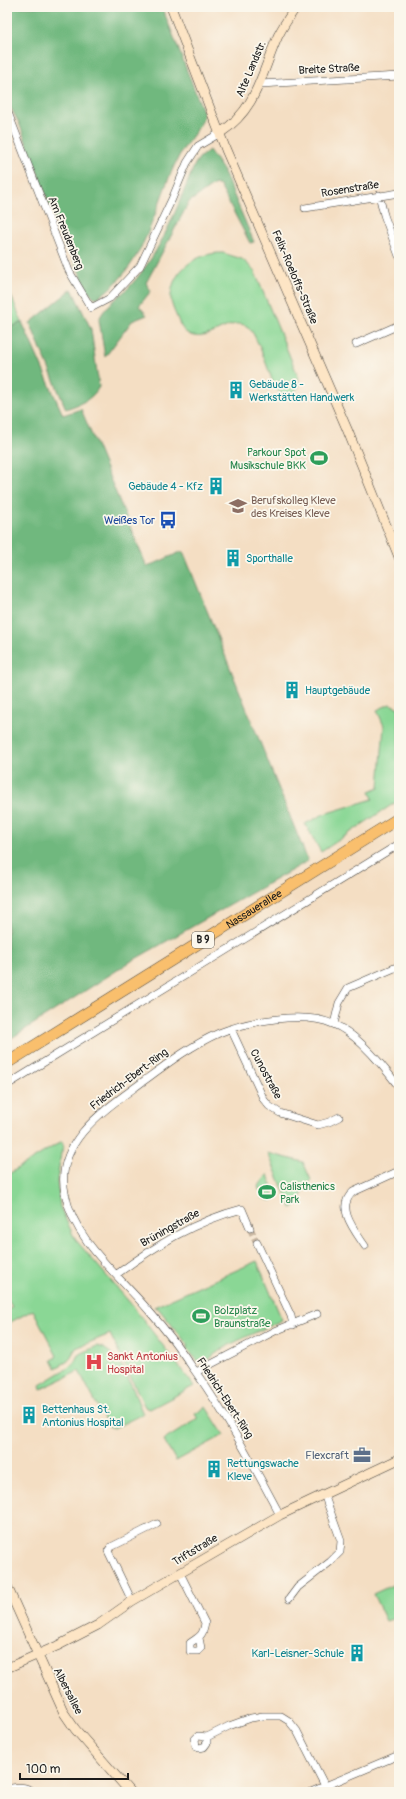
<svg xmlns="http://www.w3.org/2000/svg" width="406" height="1799" font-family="Pangolin,sans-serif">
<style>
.green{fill:#8ad795;stroke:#537a58}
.forest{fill:#6fb87e;stroke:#466a4d}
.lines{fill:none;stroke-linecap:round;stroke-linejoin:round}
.street-tunnel{stroke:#c9b7a2;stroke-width:7;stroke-dasharray:7 3.5;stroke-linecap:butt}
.street-casing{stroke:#3c3935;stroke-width:8}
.secondary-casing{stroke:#3c3935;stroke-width:10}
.primary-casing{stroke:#3c3935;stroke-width:12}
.street{stroke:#fff;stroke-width:7}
.secondary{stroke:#fde5c5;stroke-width:9}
.primary{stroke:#f9bf6d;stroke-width:11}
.labels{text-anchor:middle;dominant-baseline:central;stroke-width:3.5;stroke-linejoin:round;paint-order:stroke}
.shield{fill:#fbf7ec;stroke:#5f5e5a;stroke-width:1}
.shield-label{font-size:10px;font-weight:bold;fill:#1c1c1c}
.street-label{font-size:11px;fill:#1c1c1c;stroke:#fbf7ec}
.culture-label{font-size:11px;fill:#0d838f;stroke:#fbf7ec;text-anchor:start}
.leisure-label{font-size:11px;fill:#27864d;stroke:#fbf7ec;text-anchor:start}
.education-label{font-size:11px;fill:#785e54;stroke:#fbf7ec;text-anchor:start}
.transit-label{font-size:11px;fill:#164399;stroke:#fbf7ec;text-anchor:end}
.health-label{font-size:11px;fill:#be3a42;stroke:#fbf7ec;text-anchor:start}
.service-label{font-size:11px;fill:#4e5e75;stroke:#fbf7ec;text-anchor:end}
</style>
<rect width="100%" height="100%" fill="#fbf7ec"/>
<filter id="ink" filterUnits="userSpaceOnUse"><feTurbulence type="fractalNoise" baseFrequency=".025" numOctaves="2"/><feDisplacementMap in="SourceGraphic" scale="8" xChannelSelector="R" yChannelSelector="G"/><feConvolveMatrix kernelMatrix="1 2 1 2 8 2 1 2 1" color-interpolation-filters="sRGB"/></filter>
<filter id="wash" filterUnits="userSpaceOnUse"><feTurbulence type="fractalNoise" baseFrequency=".012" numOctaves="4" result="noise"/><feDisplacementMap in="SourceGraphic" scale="16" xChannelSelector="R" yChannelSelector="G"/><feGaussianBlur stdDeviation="0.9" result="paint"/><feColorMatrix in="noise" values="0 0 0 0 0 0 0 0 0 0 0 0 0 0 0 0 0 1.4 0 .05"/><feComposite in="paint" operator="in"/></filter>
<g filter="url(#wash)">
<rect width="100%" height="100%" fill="#f4dec3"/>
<path class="green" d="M223,253L242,259L254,270L298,376L299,386L292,394H282L275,388C270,375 257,334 248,327C230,314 207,347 187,333C181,329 179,322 176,315C174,311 172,305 171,301C169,271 197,252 223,253Z
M7,286L22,322L7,329Z
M390,704L399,708V800L321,852L305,824L324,814L373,799L370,791L379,787L384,726L377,710Z
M62,1141L64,1147L61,1153L57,1181L60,1207L75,1239L131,1304L194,1386L150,1409L145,1407L110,1334L76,1348L68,1361L56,1368L52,1360L57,1356L33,1310L7,1324V1310L12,1307L7,1298V1175Z
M268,1153L303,1162L311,1180L294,1207L291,1208Z
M268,1174L275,1198L271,1201L263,1198L258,1187Z
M257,1261L282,1320L231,1344L215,1354L207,1361H198L187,1349V1344L158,1308L154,1307Z
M97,1346C124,1352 133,1392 143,1414L114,1428L108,1426L79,1371L41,1389L40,1385L73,1365L78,1355Z
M206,1407L224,1435L176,1461L164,1440L198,1419L195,1414Z
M399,1582V1617L386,1621L373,1594Z"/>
<path class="forest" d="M7,7H162L204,114C202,128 185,143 178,158C153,207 148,265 97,298L92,296L88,291L57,224L19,123L7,101Z
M209,150L223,170L254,242L250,243L220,186L215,184L189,202L146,283L151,291L139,306L147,315L132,321L105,357L99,320C102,308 123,294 131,285C162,251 178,205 195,164L199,158Z
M72,289L91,329L99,387C91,401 79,404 66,409L30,323Z
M22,322L63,415L81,409L147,567L183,551L308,861L130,962L7,1041V329Z"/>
</g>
<g filter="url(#ink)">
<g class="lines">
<path class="street-tunnel" d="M250,1228L257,1243"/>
<g class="street-casing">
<path id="street" d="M260,84L399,76
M7,110L69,271L91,308L110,298L140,266L172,199L187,163L198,146L220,133
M379,195L384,215L399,256
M305,208L399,193
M356,344L399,325
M334,1024L339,1003L348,988L399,966
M231,1029L264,1100L269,1106L280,1113L318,1125L329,1122L339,1117
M7,1085L399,844
M257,1243L291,1316L293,1325
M365,1246C355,1231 335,1207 353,1192L399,1171
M117,1274C155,1246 195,1221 242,1209L250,1228
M196,1372L275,1331L317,1314
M280,1515C254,1466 227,1416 195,1371C181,1350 166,1330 149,1311C119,1275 74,1241 65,1193C54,1140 109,1107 145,1080C168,1063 192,1045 219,1033C248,1021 303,1011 333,1024C357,1033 384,1067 399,1087
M180,1573L205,1623C203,1636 200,1636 190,1643V1651H198L201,1648L199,1638
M289,1599L298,1587L330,1562L340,1552L341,1541L324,1494
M132,1601L108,1551L111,1547L157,1524
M207,1737V1743L204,1747L199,1748L196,1747L195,1739L198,1736L207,1737L229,1726L251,1718L263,1716H281L289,1721L297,1731L325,1786
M7,1790C14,1786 27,1786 32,1792
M311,1792L399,1755"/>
</g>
<g class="secondary-casing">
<path id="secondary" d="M171,7L226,150L347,429L399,557
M220,133C257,109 261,74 278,36C283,26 289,17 296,7
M7,1586L64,1713L75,1729L130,1792
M7,1668L57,1646L98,1625L132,1601L280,1515L399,1459"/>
</g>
<g class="primary-casing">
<g id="primary">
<path id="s1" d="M7,1063L399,818"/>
</g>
</g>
<use href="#street" class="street"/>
<use href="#secondary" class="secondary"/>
<use href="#primary" class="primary"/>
</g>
</g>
<defs>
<g id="building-bare" transform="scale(1.38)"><path d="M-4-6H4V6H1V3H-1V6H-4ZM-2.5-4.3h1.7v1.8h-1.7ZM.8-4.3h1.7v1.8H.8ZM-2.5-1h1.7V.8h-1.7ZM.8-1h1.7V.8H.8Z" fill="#0f9aa8" stroke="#fbf7ec" stroke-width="2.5" paint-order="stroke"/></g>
<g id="stadium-bare" transform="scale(1.38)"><path d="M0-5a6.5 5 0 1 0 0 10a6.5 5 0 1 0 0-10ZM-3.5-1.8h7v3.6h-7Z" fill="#2e9e5b" stroke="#fbf7ec" stroke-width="2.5" paint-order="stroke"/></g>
<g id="school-bare" transform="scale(1.38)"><path d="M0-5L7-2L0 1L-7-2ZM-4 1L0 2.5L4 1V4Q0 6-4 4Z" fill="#8d6e63" stroke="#fbf7ec" stroke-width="2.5" paint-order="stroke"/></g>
<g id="bus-bare" transform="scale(1.38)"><path d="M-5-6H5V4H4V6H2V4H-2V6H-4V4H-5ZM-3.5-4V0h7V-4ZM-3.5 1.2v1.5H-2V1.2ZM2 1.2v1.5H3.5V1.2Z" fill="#1a4fb4" stroke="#fbf7ec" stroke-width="2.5" paint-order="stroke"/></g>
<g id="hospital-bare" transform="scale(1.38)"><path d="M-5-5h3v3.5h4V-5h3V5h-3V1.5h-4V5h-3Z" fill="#e0444e" stroke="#fbf7ec" stroke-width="2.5" paint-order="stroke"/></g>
<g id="office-bare" transform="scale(1.38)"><path d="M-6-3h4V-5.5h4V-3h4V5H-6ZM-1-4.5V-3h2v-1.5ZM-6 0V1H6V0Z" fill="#5c6f8a" stroke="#fbf7ec" stroke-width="2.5" paint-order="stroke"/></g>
</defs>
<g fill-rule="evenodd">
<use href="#building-bare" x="236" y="390"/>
<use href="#stadium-bare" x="319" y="458"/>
<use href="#building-bare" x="216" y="486"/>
<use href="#school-bare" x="238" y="506"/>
<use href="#bus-bare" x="168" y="520"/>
<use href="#building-bare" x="233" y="558"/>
<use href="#building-bare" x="292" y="690"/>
<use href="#stadium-bare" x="267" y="1192"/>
<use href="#stadium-bare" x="201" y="1316"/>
<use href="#hospital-bare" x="94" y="1362"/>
<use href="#building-bare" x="29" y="1415"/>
<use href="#office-bare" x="362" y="1455"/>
<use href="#building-bare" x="214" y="1469"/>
<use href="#building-bare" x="357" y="1653"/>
</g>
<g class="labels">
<rect class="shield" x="192" y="932" width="22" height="16" rx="3"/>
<g class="shield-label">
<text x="203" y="940">B 9</text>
</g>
<g class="street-label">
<text transform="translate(251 69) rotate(-67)">Alte Landstr.</text>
<text transform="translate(329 69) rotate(-3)">Breite Straße</text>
<text transform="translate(350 189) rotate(-9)">Rosenstraße</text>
<text transform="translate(66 233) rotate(68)">Am Freudenberg</text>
<text transform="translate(295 277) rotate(67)">Felix-Roeloffs-Straße</text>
<text stroke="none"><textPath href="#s1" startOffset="291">Nassauerallee</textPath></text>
<text transform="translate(266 1074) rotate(62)">Cunostraße</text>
<text transform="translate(129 1079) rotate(-37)">Friedrich-Ebert-Ring</text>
<text transform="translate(170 1228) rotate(-29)">Brüningstraße</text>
<text transform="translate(225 1398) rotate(57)">Friedrich-Ebert-Ring</text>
<text transform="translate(195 1550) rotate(-31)">Triftstraße</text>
<text transform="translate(68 1691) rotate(63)">Albersallee</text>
</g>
<g class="culture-label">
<text x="249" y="384">Gebäude 8 -<tspan x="249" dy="13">Werkstätten Handwerk</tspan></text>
<text x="203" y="486" text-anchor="end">Gebäude 4 - Kfz</text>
<text x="246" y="558">Sporthalle</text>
<text x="305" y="690">Hauptgebäude</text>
<text x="42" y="1409">Bettenhaus St.<tspan x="42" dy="13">Antonius Hospital</tspan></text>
<text x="227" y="1463">Rettungswache<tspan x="227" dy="13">Kleve</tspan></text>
<text x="344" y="1653" text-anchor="end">Karl-Leisner-Schule</text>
</g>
<g class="leisure-label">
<text x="306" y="452" text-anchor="end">Parkour Spot<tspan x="306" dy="13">Musikschule BKK</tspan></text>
<text x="280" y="1186">Calisthenics<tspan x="280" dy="13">Park</tspan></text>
<text x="214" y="1310">Bolzplatz<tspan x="214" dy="13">Braunstraße</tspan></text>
</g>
<g class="education-label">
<text x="251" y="500">Berufskolleg Kleve<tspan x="251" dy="13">des Kreises Kleve</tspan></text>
</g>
<g class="transit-label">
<text x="155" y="520">Weißes Tor</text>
</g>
<g class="health-label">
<text x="107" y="1356">Sankt Antonius<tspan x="107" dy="13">Hospital</tspan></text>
</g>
<g class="service-label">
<text x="349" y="1455">Flexcraft</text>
</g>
</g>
<rect width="406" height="1799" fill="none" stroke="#fbf7ec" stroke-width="24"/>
<path d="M20 1773v6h108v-6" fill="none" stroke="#1c1c1c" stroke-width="2"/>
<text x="26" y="1773" font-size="12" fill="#1c1c1c" stroke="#fbf7ec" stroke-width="3" paint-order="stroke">100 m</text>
</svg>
